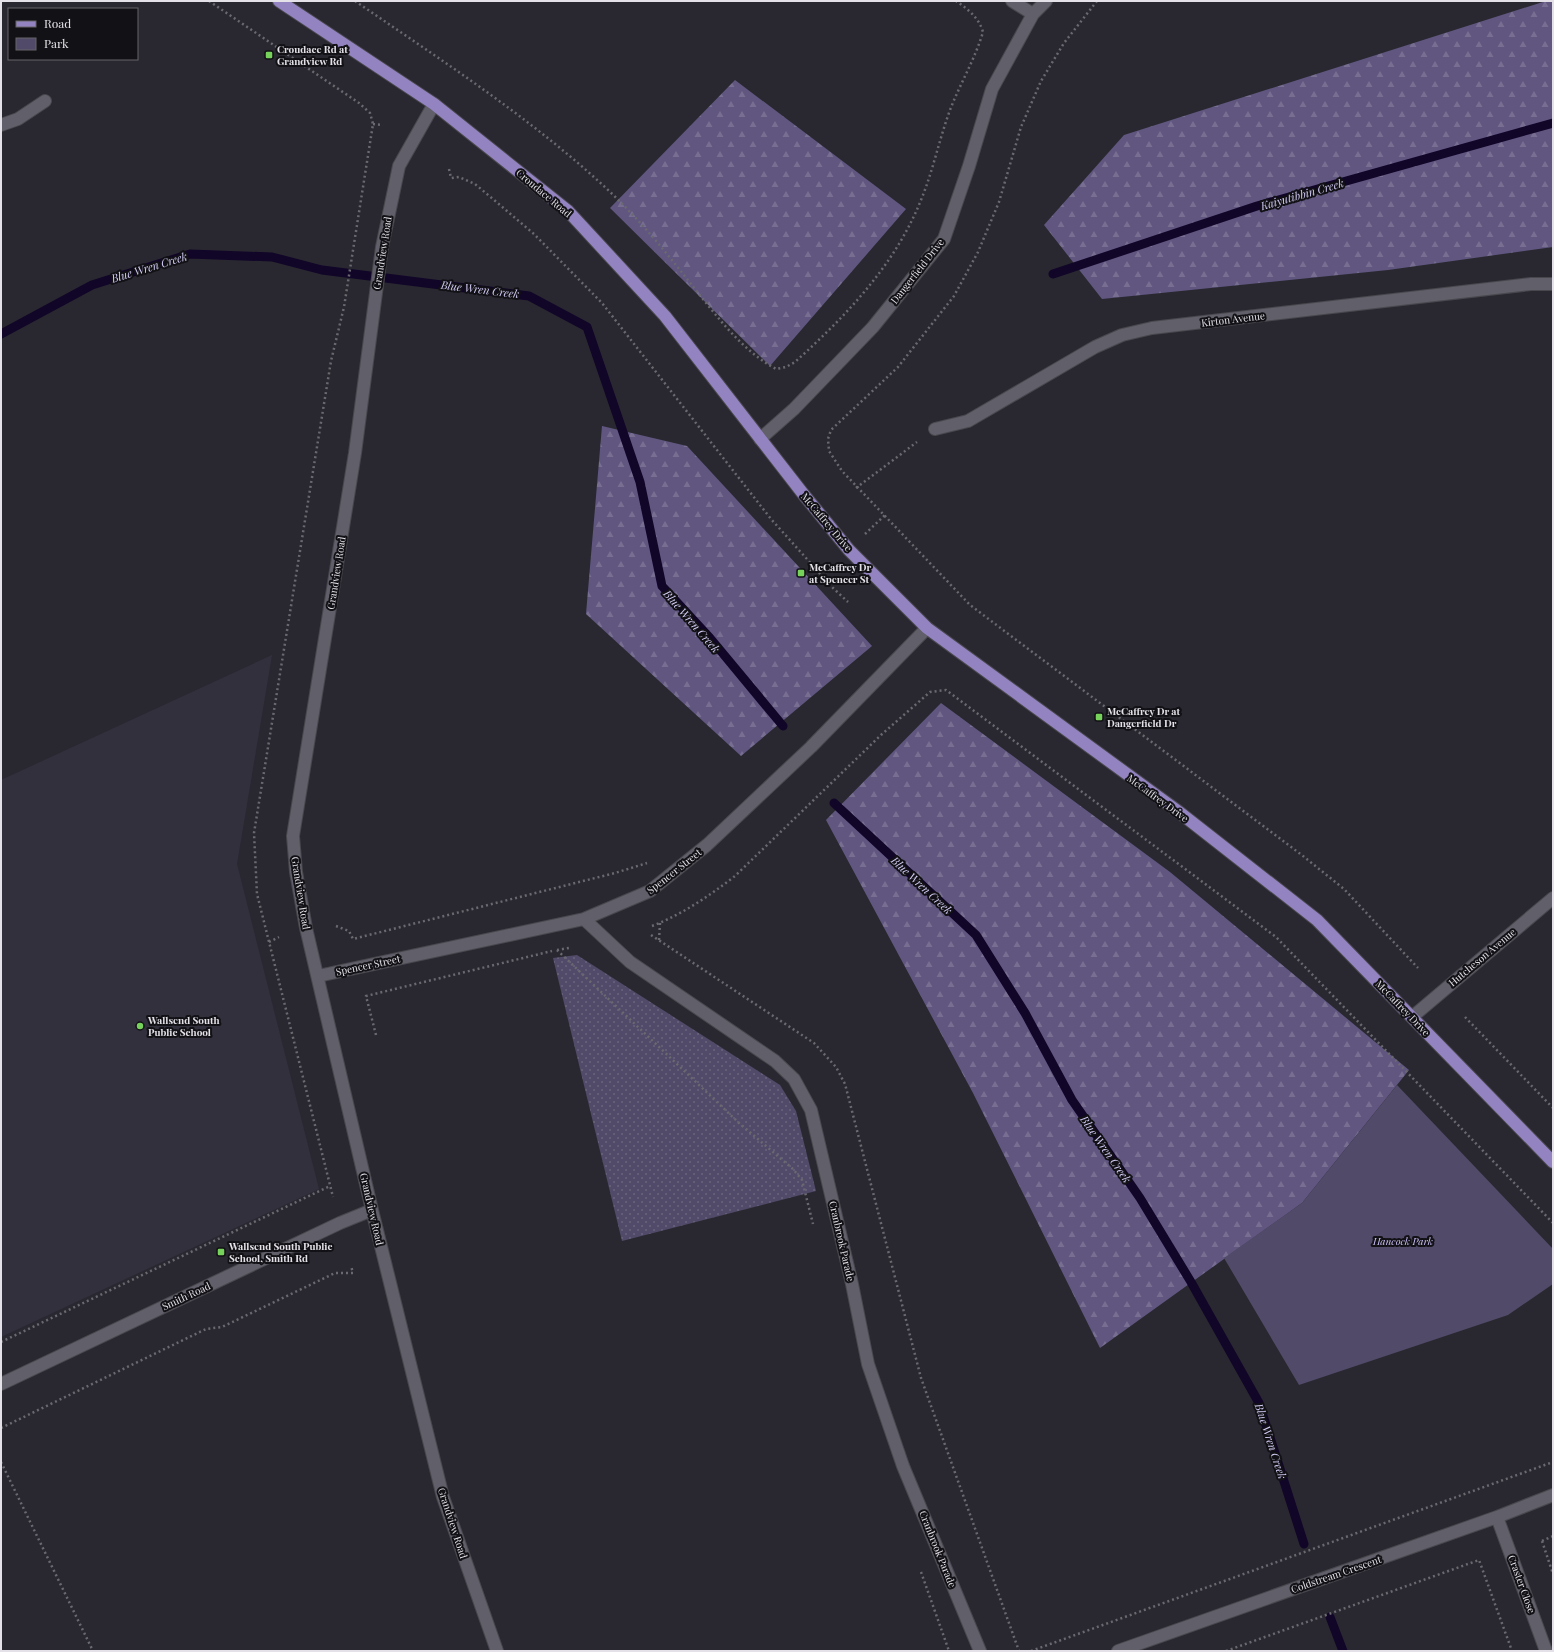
<svg xmlns="http://www.w3.org/2000/svg" width="1554" height="1652" font-family="'Playfair Display',serif">
<style>
.built{fill:#33303e}
.grass{fill:url(#grass-dots)}
.forest{fill:url(#forest-firs)}
.park{fill:#514a68}
.lines{fill:none;stroke-linecap:round;stroke-linejoin:round}
.stream{stroke:#110528;stroke-width:9}
.minor-casing{stroke:#49474e;stroke-width:14}
.major-casing{stroke:#49474e;stroke-width:14}
.path{stroke:#6a6970;stroke-width:2.5;stroke-dasharray:2 3;stroke-linecap:butt}
.minor{stroke:#615f69;stroke-width:12}
.major{stroke:#9384c1;stroke-width:12}
.poi-dot{fill:#76d25a;stroke:#121115;stroke-width:1.5}
.labels{text-anchor:middle;dominant-baseline:central;stroke-width:4;stroke-linejoin:round;paint-order:stroke}
.poi-label{font-size:10px;font-weight:bold;fill:#e4e2e8;stroke:#121115;text-anchor:start}
.street-label{font-size:10px;fill:#e4e2e8;stroke:#121115}
.park-label{font-size:10px;font-style:italic;fill:#cdc1f9;stroke:#121115}
.water-label{font-size:11px;font-style:italic;fill:#d4ccf6;stroke:#121115}
</style>
<defs>
<pattern id="grass-dots" width="8" height="8" patternUnits="userSpaceOnUse"><rect width="8" height="8" fill="#514a68"/><path d="M2 2h.1M6 6h.1" fill="none" stroke="#6a647e" stroke-width="1.8" stroke-linecap="round"/></pattern>
<pattern id="forest-firs" width="22" height="20" patternUnits="userSpaceOnUse"><rect width="22" height="20" fill="#605680"/><path d="M5 1l3.5 6h-7zM16 11l3.5 6h-7z" fill="#776e92"/></pattern>
</defs>
<rect width="100%" height="100%" fill="#292830"/>
<path class="built" d="M272,655L237,864L319,1189L1,1337V780Z"/>
<path class="grass" d="M577,955L780,1085L796,1111L816,1191L622,1241L553,958Z"/>
<path class="forest" d="M1546,1H1553V247L1388,270L1102,299L1044,225L1124,135Z
M735,80L906,209L770,366L610,208Z
M602,426L687,446L872,646L741,756L586,614Z
M941,703L1170,872L1409,1070L1302,1203L1100,1348L973,1093L826,820Z"/>
<path class="park" d="M1397,1085L1553,1249V1284L1508,1315L1299,1385L1224,1258L1302,1203Z"/>
<g class="lines">
<path class="stream" d="M1053,274L1257,206L1553,123
M1,334L92,285L190,254L272,257L322,270L529,296L587,327L640,482L662,586L710,638L783,726
M834,803L976,935L1025,1013L1072,1100L1140,1198L1191,1282L1259,1403L1304,1544
M1330,1617L1343,1651"/>
<g class="minor-casing">
<path id="minor" d="M1012,1L1033,14
M434,104L399,166L382,247L355,453L293,836L296,872L306,928L372,1210L443,1497L497,1651
M1,125L18,119L45,101
M935,429L968,421L1095,347L1122,335L1152,328L1531,284H1553
M760,439L794,409L873,327L944,239L969,166L992,89L1033,14L1046,1
M584,919L630,962L775,1061L794,1079L811,1110L852,1284L868,1364L903,1466L980,1651
M318,976L584,919L650,891L707,845L811,747L927,628
M1412,1017L1553,898
M1,1384L340,1223L372,1210
M1497,1517L1546,1651
M1118,1651L1497,1517L1553,1495"/>
</g>
<g class="major-casing">
<path id="major" d="M279,1L434,104L568,211L665,316L804,495L849,550L927,628L1179,812L1317,920L1553,1162"/>
</g>
<path class="path" d="M209,1L359,103L370,113L373,124L344,307L331,361L254,833L257,894L333,1197
M355,1C441,60 531,118 607,189C638,218 665,251 691,284C716,315 741,350 776,369L786,367L795,362C846,316 895,265 921,200C933,171 939,140 950,110C960,84 975,59 983,32C979,18 968,9 956,1
M1097,1L1064,43L1041,81L1021,127L999,202L978,252L954,296L898,367L831,430L828,439L829,451L842,471L970,605L1303,856L1344,889L1418,968
M373,124L383,125
M449,169L451,178L459,177L475,184L500,205L534,234L602,303L771,519L833,588L848,602
M856,488L917,442
M865,534L885,515
M822,576L833,565
M336,926L349,931L353,939L615,873L647,863
M652,926C683,914 709,896 735,876L881,735L930,692L946,690L1276,937L1553,1223
M651,935L814,1043L836,1067L845,1084L921,1378L1019,1651
M659,940L660,923
M269,942L279,937
M557,950L739,1123L793,1169L802,1180L813,1224
M557,950L569,948
M1465,1017L1553,1108
M376,1035L366,996L552,951
M1,1342L330,1186
M1,1428L206,1329L222,1327L335,1273H353L351,1266
M1,1462L93,1651
M1542,1541L1553,1574
M1542,1541L1553,1536
M921,1572L949,1651
M1031,1651L1553,1462
M1226,1651L1479,1560L1512,1651"/>
<use href="#minor" class="minor"/>
<use href="#major" class="major"/>
</g>
<g class="poi-dot">
<rect x="265" y="51" width="8" height="8" rx="2"/>
<rect x="797" y="569" width="8" height="8" rx="2"/>
<rect x="1095" y="713" width="8" height="8" rx="2"/>
<circle cx="140" cy="1026" r="4"/>
<rect x="217" y="1248" width="8" height="8" rx="2"/>
</g>
<g class="labels">
<g class="poi-label">
<text x="277" y="49">Croudace Rd at<tspan x="277" dy="12">Grandview Rd</tspan></text>
<text x="809" y="567">McCaffrey Dr<tspan x="809" dy="12">at Spencer St</tspan></text>
<text x="1107" y="711">McCaffrey Dr at<tspan x="1107" dy="12">Dangerfield Dr</tspan></text>
<text x="148" y="1020">Wallsend South<tspan x="148" dy="12">Public School</tspan></text>
<text x="229" y="1246">Wallsend South Public<tspan x="229" dy="12">School, Smith Rd</tspan></text>
</g>
<g class="street-label">
<text transform="translate(544 193) rotate(40)">Croudace Road</text>
<text transform="translate(382 253) rotate(-81)">Grandview Road</text>
<text transform="translate(917 271) rotate(-52)">Dangerfield Drive</text>
<text transform="translate(1233 319) rotate(-7)">Kirton Avenue</text>
<text transform="translate(827 522) rotate(50)">McCaffrey Drive</text>
<text transform="translate(336 573) rotate(-81)">Grandview Road</text>
<text transform="translate(1158 798) rotate(36)">McCaffrey Drive</text>
<text transform="translate(674 871) rotate(-38)">Spencer Street</text>
<text transform="translate(301 893) rotate(81)">Grandview Road</text>
<text transform="translate(1482 957) rotate(-40)">Hutcheson Avenue</text>
<text transform="translate(368 965) rotate(-12)">Spencer Street</text>
<text transform="translate(1403 1008) rotate(46)">McCaffrey Drive</text>
<text transform="translate(372 1209) rotate(77)">Grandview Road</text>
<text transform="translate(842 1241) rotate(77)">Cranbrook Parade</text>
<text transform="translate(186 1296) rotate(-25)">Smith Road</text>
<text transform="translate(453 1523) rotate(72)">Grandview Road</text>
<text transform="translate(938 1549) rotate(68)">Cranbrook Parade</text>
<text transform="translate(1336 1574) rotate(-19)">Coldstream Crescent</text>
<text transform="translate(1522 1584) rotate(70)">Craster Close</text>
</g>
<g class="park-label">
<text x="1403" y="1241">Hancock Park</text>
</g>
<g class="water-label">
<text transform="translate(1302 194) rotate(-16)">Kaiyutibbin Creek</text>
<text transform="translate(149 267) rotate(-17)">Blue Wren Creek</text>
<text transform="translate(480 289) rotate(7)">Blue Wren Creek</text>
<text transform="translate(692 621) rotate(49)">Blue Wren Creek</text>
<text transform="translate(922 885) rotate(43)">Blue Wren Creek</text>
<text transform="translate(1106 1149) rotate(55)">Blue Wren Creek</text>
<text transform="translate(1271 1441) rotate(72)">Blue Wren Creek</text>
</g>
</g>
<rect width="1554" height="1652" fill="none" stroke="#e4e2e8" stroke-width="4"/>
<rect x="8" y="8" width="130" height="52" fill="#121115" stroke="#666569"/>
<rect x="16" y="21" width="20" height="6" fill="#9384c1" stroke="#666569"/>
<text x="44" y="28" font-size="12" fill="#e4e2e8">Road</text>
<rect x="16" y="38" width="20" height="12" fill="#514a68" stroke="#666569"/>
<text x="44" y="48" font-size="12" fill="#e4e2e8">Park</text>
</svg>
